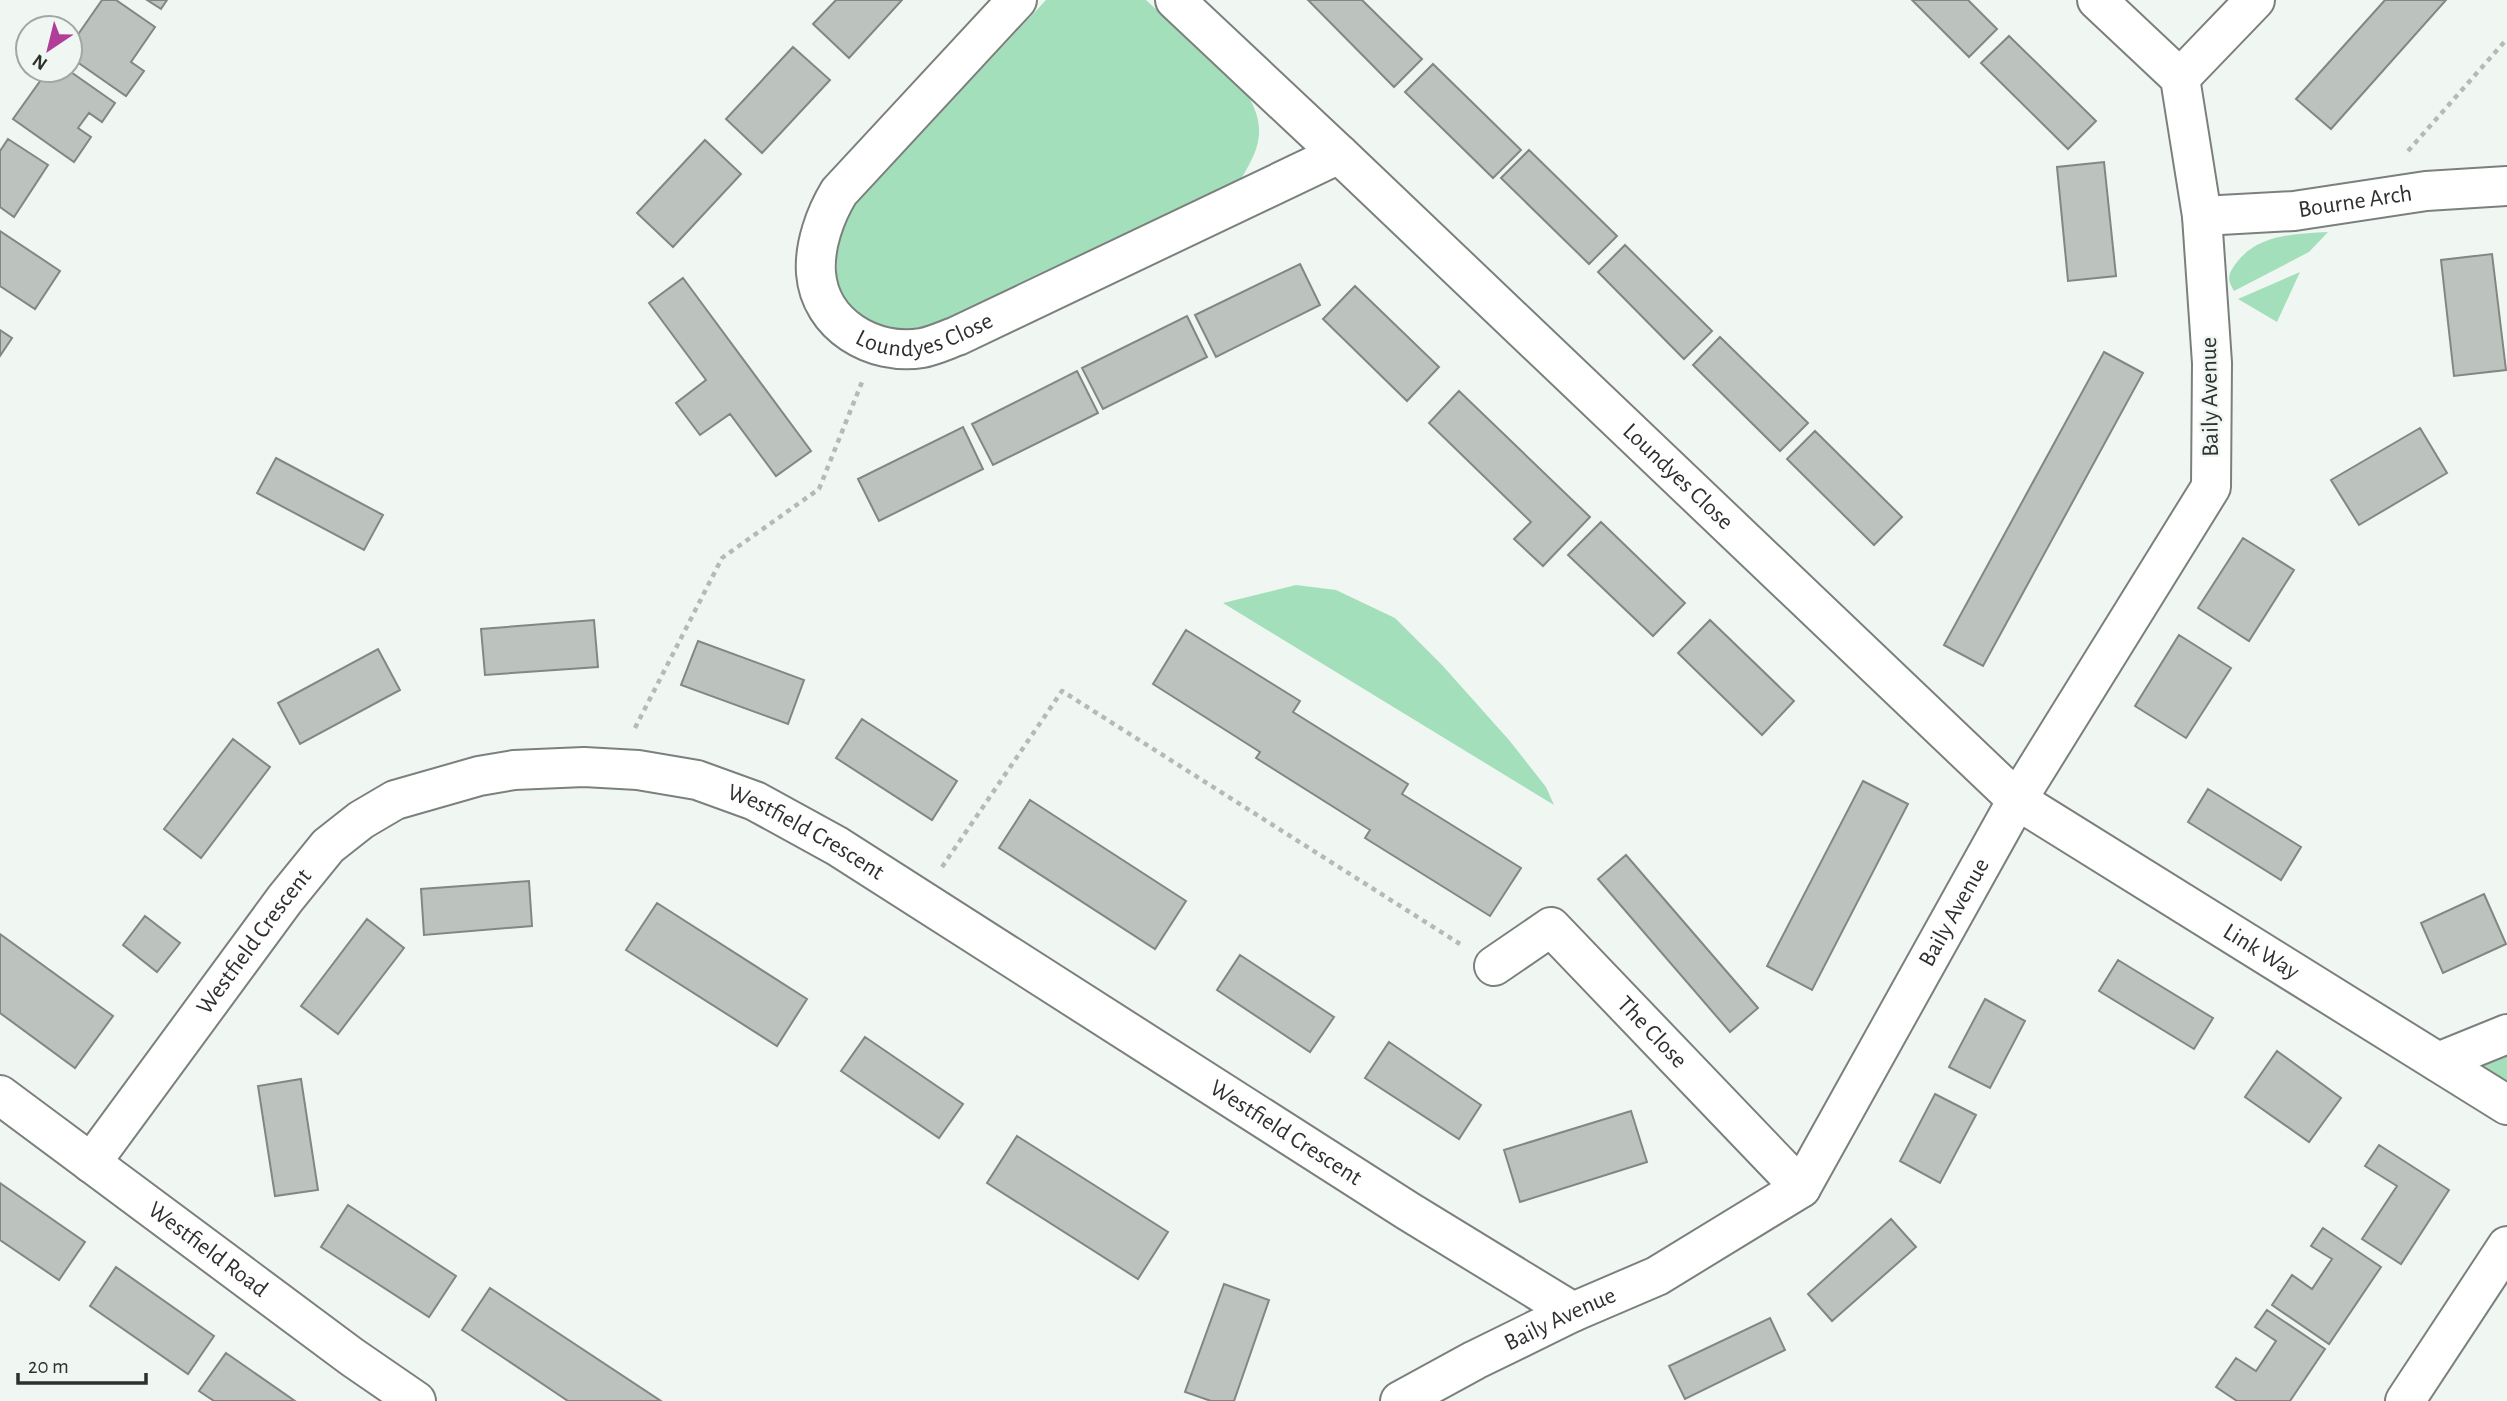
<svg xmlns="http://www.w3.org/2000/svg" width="2507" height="1401" font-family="'Alegreya Sans',sans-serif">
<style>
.green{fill:#a3dfba}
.building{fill:#bcc2be;stroke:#828784;stroke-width:2}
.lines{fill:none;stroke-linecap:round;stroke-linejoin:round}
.minor-casing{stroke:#7b807d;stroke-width:42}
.path{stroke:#b5bab6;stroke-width:4.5;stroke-dasharray:5 5;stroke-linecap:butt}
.minor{stroke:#fff;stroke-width:38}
.labels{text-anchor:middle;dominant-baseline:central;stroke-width:5;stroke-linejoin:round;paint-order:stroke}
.street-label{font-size:24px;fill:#2e302e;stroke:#f0f7f2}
</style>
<rect width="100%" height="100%" fill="#f0f7f2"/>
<path class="green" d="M1046,0H1146L1246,92C1267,127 1261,146 1241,179L942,326L898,333L861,319L846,304L837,289V252L843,221L856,203Z
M2328,232L2309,252L2234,291C2228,281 2227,276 2234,266C2256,234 2293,234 2328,232Z
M2300,272L2277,322L2238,299Z
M1296,585L1336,590L1395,618L1442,665L1509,740L1546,787L1554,805L1223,603Z
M2507,1034V1105L2438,1062Z"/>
<path class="building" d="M102,0H116L155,27L131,62L144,71L126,96L70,57V46Z
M147,0H167L161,9Z
M836,0H902L849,58L813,24Z
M1308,0H1362L1422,59L1394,87Z
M1912,0H1968L1997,29L1969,57Z
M2385,0H2446L2331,129L2296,99Z
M2009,36L2096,121L2068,149L1981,63Z
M793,47L830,80L762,153L726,119Z
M1433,64L1521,150L1493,178L1405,92Z
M48,70H68L115,103L102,122L89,113L78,128L91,137L74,162L13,119Z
M8,139L48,165L14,217L0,207V151Z
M705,140L741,174L673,247L637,213Z
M1529,150L1617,236L1589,264L1501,178Z
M2104,162L2116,276L2068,281L2057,167Z
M0,231L60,271L35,309L0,286Z
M1625,245L1712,331L1684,359L1598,272Z
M2492,254L2506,370L2454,376L2441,260Z
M1300,264L1320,305L1216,357L1195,315Z
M683,278L811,451L776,476L730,414L700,435L676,403L706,380L649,303Z
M1355,286L1439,367L1407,401L1323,319Z
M1187,316L1207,357L1103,409L1082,368Z
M0,330L12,338L0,356Z
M1720,337L1808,423L1780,451L1693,365Z
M2104,352L2143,373L1983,666L1944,645Z
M1077,371L1098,413L993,465L972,424Z
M1459,391L1590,517L1543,566L1514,539L1531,522L1429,423Z
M963,427L983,469L879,521L858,479Z
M2420,428L2447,473L2359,525L2331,480Z
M1815,431L1902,517L1874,545L1787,459Z
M276,458L383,515L364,550L257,493Z
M1601,522L1685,603L1653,636L1568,555Z
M2243,538L2294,570L2249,641L2198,608Z
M594,620L598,667L485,675L481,629Z
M1710,620L1794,701L1762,735L1678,653Z
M1186,630L1300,701L1293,712L1408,784L1402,794L1521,868L1490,916L1365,838L1370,830L1256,758L1260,752L1153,684Z
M2179,635L2231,668L2186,738L2135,706Z
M698,641L804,680L788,724L681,685Z
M378,649L400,690L300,744L278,703Z
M862,719L957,781L932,820L836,758Z
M233,739L270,767L201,858L164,829Z
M1863,781L1908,804L1812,990L1767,966Z
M2208,789L2301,847L2281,880L2188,822Z
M1030,800L1186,901L1155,949L999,848Z
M1626,855L1758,1008L1730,1032L1598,879Z
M529,881L532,926L424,935L421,889Z
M2484,894L2506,944L2443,973L2421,923Z
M657,903L807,999L777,1046L626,950Z
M145,916L180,943L157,972L123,945Z
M367,919L404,948L338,1034L301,1006Z
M0,934L113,1016L75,1068L0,1013Z
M1240,955L1334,1017L1310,1052L1217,990Z
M2118,960L2213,1018L2194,1049L2099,991Z
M1985,999L2025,1021L1990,1088L1949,1067Z
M865,1037L963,1104L939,1138L841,1071Z
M1389,1042L1481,1105L1459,1139L1365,1078Z
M2277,1051L2341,1098L2309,1142L2245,1097Z
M301,1079L318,1190L275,1196L258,1086Z
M1935,1094L1976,1115L1940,1183L1900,1161Z
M1631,1111L1647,1162L1520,1202L1504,1150Z
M1017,1136L1168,1232L1138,1279L987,1183Z
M2379,1145L2449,1190L2401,1264L2362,1239L2397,1186L2365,1166Z
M0,1183L85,1242L59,1280L0,1240Z
M348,1205L456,1276L429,1317L321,1247Z
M1891,1219L1916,1247L1832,1321L1808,1294Z
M2323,1228L2381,1267L2329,1344L2272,1305L2292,1275L2312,1289L2332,1259L2311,1246Z
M116,1267L214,1336L188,1374L90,1306Z
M1224,1284L1269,1300L1234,1401H1211L1185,1392Z
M490,1288L661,1401H568L462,1330Z
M2267,1310L2325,1349L2290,1401H2237L2216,1387L2236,1358L2256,1371L2276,1341L2255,1327Z
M1770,1318L1785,1350L1685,1399L1669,1366Z
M226,1353L295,1401H214L199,1391Z"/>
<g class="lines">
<g class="minor-casing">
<g id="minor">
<path id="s1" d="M1017,0L839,192C825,215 814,246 816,273C820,325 873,356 922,348C933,346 946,340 957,336L1339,154L2017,800L2507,1105"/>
<path d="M1175,0L1339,154"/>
<path d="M2180,78L2255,0"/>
<path id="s2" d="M2202,216L2294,211L2426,191L2507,186"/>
<path id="s3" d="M1494,966L1551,927L1801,1188"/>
<path d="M2438,1062L2507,1034"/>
<path id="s4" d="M0,1095L352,1357L416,1401"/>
<path id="s5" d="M91,1163L285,899L328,846L361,820L395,800L479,776L514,770L584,767L638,770L697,780L755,801L837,846L1408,1211L1573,1312"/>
<path id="s6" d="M1400,1401L1475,1360L1573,1312L1657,1276L1801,1188L2017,800L2211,487L2212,363L2202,216L2180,78L2097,0"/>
<path d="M2405,1401L2507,1246"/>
</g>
</g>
<path class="path" d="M2408,151L2507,39
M635,728L722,558L819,489L862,382
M942,867L1062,691L1460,944"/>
<use href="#minor" class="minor"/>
</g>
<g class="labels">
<g class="street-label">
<text stroke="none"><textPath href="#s2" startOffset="154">Bourne Arch</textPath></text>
<text stroke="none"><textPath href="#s1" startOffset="497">Loundyes Close</textPath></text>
<text transform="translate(2210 397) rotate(-91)">Baily Avenue</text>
<text stroke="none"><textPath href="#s1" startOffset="1421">Loundyes Close</textPath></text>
<text stroke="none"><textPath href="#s5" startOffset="905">Westfield Crescent</textPath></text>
<text stroke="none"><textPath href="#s6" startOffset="770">Baily Avenue</textPath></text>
<text stroke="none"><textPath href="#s5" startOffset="275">Westfield Crescent</textPath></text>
<text stroke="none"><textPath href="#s1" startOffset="2177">Link Way</textPath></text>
<text stroke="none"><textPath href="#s3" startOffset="215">The Close</textPath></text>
<text stroke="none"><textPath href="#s5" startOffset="1472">Westfield Crescent</textPath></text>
<text stroke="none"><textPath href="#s4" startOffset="259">Westfield Road</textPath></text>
<text stroke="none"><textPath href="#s6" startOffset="180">Baily Avenue</textPath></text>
</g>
</g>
<g transform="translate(49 49) rotate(215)"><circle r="33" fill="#f0f7f2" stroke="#a2a7a4" stroke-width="2"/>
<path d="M0-5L12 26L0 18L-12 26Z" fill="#b03e99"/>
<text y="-10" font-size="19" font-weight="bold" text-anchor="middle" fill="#2e302e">N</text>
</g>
<path d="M18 1373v10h128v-10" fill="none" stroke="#2e302e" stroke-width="3.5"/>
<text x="28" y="1373" font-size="21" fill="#2e302e" stroke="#f0f7f2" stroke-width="5" paint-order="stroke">20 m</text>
</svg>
